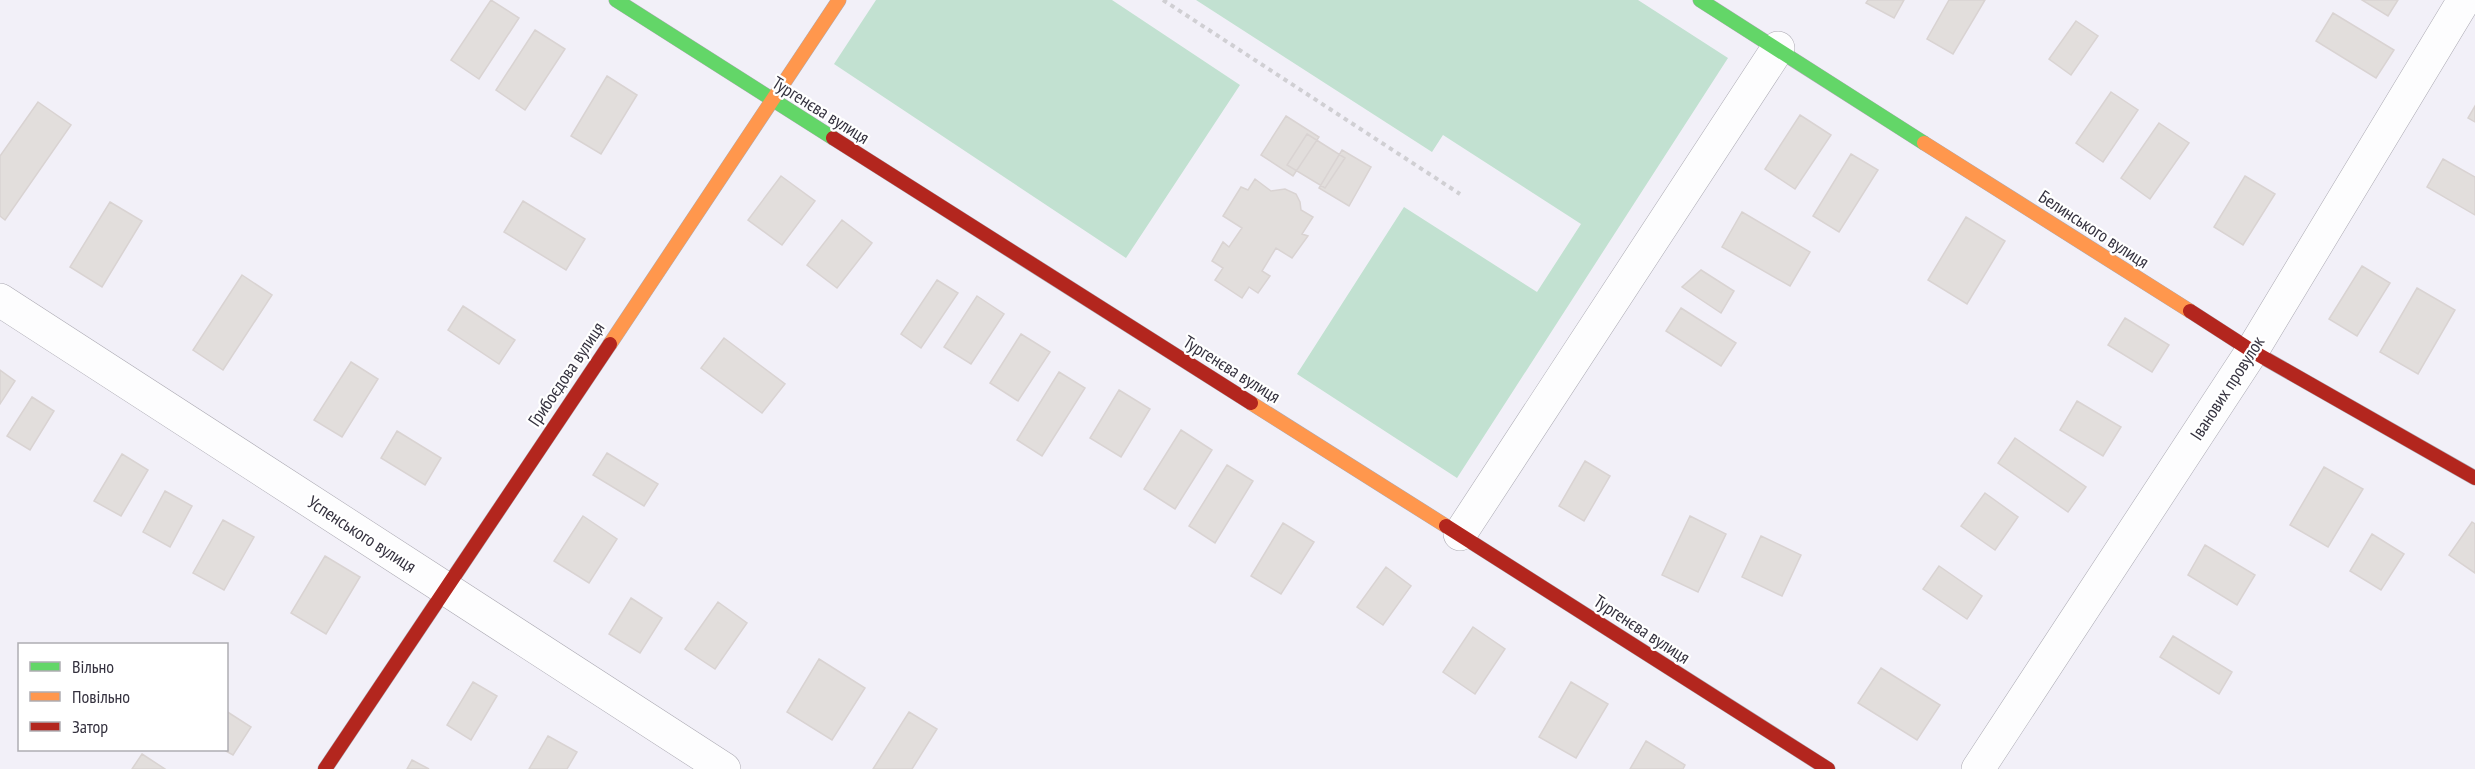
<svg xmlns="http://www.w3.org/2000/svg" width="2475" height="769" font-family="'PT Sans Narrow',sans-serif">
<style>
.green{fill:#c2e1d1}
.building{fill:#e2dedc;stroke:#d9d3d2;stroke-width:1.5}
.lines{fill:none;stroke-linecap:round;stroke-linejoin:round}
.street-casing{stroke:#acaab3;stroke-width:34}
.fast-casing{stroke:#acaab3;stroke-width:15}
.slow-casing{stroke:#acaab3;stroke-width:15}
.jam-casing{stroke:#acaab3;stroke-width:15}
.path{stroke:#d0cfd3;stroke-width:4;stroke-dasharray:4.5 4.5;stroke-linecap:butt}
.street{stroke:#fdfdfe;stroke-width:33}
.fast{stroke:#63d668;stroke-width:14}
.slow{stroke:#ff974d;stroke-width:14}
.jam{stroke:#b3261e;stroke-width:14}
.labels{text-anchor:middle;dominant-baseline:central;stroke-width:4.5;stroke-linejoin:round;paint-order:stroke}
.street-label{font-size:18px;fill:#35323f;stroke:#fff}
</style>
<rect width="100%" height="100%" fill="#f2f0f8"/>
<path class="green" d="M876,0H1112L1240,85L1126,258L834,64Z
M1196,0H1638L1728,58L1457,478L1297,374L1404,207L1537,292L1581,224L1443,135L1432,152Z"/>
<path class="building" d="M491,0L519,18L479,79L451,60Z
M1868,0H1904L1894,18L1866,3Z
M1949,0H1985L1953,54L1927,39Z
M2362,0H2398L2388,16Z
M2333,13L2394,50L2376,78L2316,41Z
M2076,21L2098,36L2071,75L2049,59Z
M535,30L565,49L525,110L496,90Z
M607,76L637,95L601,154L571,136Z
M2111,92L2138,110L2103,162L2076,143Z
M38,102L71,125L5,220L0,216V156Z
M2475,106V122L2468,118Z
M1800,115L1831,135L1795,189L1765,169Z
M1286,116L1319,137L1293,176L1261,155Z
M2159,123L2189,143L2150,199L2121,178Z
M1307,134L1345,158L1325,188L1287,165Z
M1342,150L1371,167L1349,206L1319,188Z
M1851,154L1878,170L1839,232L1813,216Z
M2443,159L2475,177V215L2427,187Z
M781,176L815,201L782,245L748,220Z
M2245,176L2275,194L2243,245L2214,227Z
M1255,179L1271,191L1285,189L1296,194L1300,202L1301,210L1313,217L1302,234L1308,236L1292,258L1276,248L1262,271L1270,276L1258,293L1249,287L1242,298L1215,280L1223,268L1212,261L1223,242L1229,247L1242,228L1223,216L1241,187L1248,190Z
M523,201L585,239L566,270L504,232Z
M110,202L142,221L102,287L70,267Z
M1742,212L1810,252L1790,286L1722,247Z
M1966,217L2005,241L1967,304L1928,280Z
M842,220L872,243L837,288L807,265Z
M2362,266L2390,283L2357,336L2329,319Z
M1701,270L1734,291L1721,313L1682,287Z
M242,275L272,295L223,370L193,350Z
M937,280L958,293L921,348L901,334Z
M2417,288L2455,310L2418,374L2380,352Z
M977,296L1004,314L971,364L944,347Z
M463,306L515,340L499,364L448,330Z
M1681,308L1736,343L1721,366L1666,331Z
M2125,318L2169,345L2152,372L2108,345Z
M1021,334L1050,352L1018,401L990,383Z
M724,338L785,384L762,413L701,368Z
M351,362L378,379L342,437L314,420Z
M0,370L15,381L0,404Z
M1059,372L1085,388L1042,456L1017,440Z
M1119,390L1150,409L1121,457L1090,438Z
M32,397L54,411L30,450L7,436Z
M2077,401L2121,427L2103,456L2060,430Z
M1181,430L1212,450L1175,509L1144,489Z
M397,431L441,458L425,485L381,458Z
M2015,438L2086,487L2068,512L1998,463Z
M607,453L658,484L644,506L593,475Z
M122,454L148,470L121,516L94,501Z
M1585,461L1610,476L1584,521L1559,506Z
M1227,465L1253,481L1215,543L1189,526Z
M2324,467L2363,489L2328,547L2290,525Z
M165,491L192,506L170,547L143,532Z
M1985,493L2018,517L1995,550L1961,526Z
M583,516L617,539L589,583L554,561Z
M1690,516L1726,534L1698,592L1662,575Z
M223,520L254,537L224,590L193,573Z
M2472,522L2475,524V573L2449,555Z
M1283,523L1314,542L1281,594L1251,576Z
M2372,534L2404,554L2381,590L2350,571Z
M1761,536L1801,555L1782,596L1742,577Z
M2205,545L2255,575L2237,605L2188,575Z
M325,556L360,577L326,634L291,613Z
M1939,566L1982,596L1967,619L1923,589Z
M1386,567L1411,586L1383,625L1357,607Z
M631,598L662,618L640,653L609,634Z
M718,602L747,623L715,669L685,649Z
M1473,627L1505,649L1475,694L1443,672Z
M2173,636L2232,672L2219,694L2160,657Z
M819,659L865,688L832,740L787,712Z
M1881,668L1940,705L1917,740L1858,703Z
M473,682L497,696L471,740L447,725Z
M1571,682L1608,704L1576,758L1539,737Z
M226,711L251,727L233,755L224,750H226Z
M909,712L937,729L912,769H873Z
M548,736L577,752L567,769H529Z
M1646,741L1685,765L1683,769H1630Z
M142,754L165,769H132Z
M412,760L429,769H407Z"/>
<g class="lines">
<g class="street-casing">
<path id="street" d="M0,300L724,769
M1460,534L1778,48
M1978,769L2252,351L2464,0"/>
</g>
<g class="fast-casing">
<path id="fast" d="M616,0L833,138
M1700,0L1924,143"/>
</g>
<g class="slow-casing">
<path id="slow" d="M1924,143L2190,311
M610,344L839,0
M1251,403L1446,526"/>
</g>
<g class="jam-casing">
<path id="jam" d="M833,138L1251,403
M2190,311L2252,351L2475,478
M1446,526L1828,769
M325,769L610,344"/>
</g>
<path class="path" d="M1163,0L1460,194"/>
<use href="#street" class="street"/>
<use href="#fast" class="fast"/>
<use href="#slow" class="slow"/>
<use href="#jam" class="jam"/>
</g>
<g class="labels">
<g class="street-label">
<text transform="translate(821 110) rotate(32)">Тургенєва вулиця</text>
<text transform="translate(2094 229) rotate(33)">Белинського вулиця</text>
<text transform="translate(1232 369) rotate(32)">Тургенєва вулиця</text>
<text transform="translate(566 374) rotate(-56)">Грибоєдова вулиця</text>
<text transform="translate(2227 388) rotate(-57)">Іванових провулок</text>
<text transform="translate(362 534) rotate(33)">Успенського вулиця</text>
<text transform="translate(1642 629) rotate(33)">Тургенєва вулиця</text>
</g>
</g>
<rect x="18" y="643" width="210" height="108" fill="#ffffff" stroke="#aeadb2" stroke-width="1.5"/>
<rect x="30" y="662" width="30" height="9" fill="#63d668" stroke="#aeadb2" stroke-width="1.5"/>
<text x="72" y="673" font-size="18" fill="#35323f">Вільно</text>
<rect x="30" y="692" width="30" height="9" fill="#ff974d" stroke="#aeadb2" stroke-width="1.5"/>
<text x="72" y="703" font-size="18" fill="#35323f">Повільно</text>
<rect x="30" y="722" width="30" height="9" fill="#b3261e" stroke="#aeadb2" stroke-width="1.5"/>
<text x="72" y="733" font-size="18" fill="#35323f">Затор</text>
</svg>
